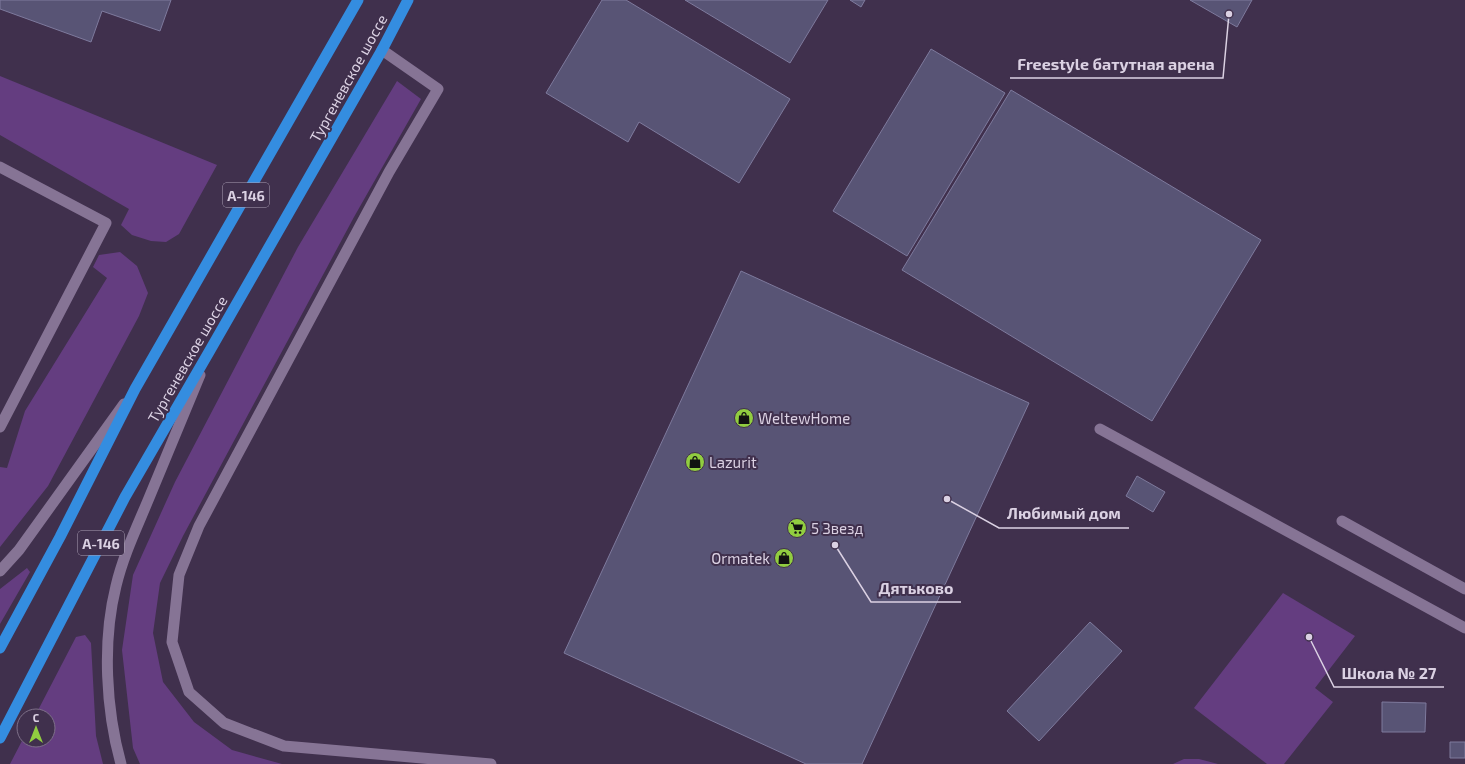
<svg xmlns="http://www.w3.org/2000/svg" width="1465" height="764" font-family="'Exo 2',sans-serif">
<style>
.green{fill:#643d80}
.building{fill:#585475;stroke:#7e7a9d}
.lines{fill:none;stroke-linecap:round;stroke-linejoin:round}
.service{stroke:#867495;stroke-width:11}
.minor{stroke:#867495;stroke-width:11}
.trunk{stroke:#348de0;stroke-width:11}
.labels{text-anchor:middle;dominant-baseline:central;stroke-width:4;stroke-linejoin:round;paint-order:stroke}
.shield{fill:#40304d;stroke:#aca1b6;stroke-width:1}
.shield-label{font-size:14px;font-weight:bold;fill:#dbd1e3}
.street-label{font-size:15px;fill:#dbd1e3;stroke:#40304d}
.poi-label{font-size:15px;fill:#dbd1e3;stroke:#40304d;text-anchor:start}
.leader{fill:none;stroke:#dbd1e3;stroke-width:1.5}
.callout-dot{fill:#dbd1e3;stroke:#40304d;stroke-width:1.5}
.callout-label{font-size:16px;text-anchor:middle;font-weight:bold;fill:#dbd1e3;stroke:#40304d;stroke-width:4;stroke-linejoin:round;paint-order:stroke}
</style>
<rect width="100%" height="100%" fill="#40304d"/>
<path class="green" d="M0,76L217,165L179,234L166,242L151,241L132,235L121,225L129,209L0,135Z
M397,81L421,99L354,217L183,536L160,583L153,633L163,682L194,722L232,750L282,764H140L133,748L122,650L133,575L175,482L298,247Z
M120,252L137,266L148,293L139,316L48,486L0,547V467L7,468L25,411L107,278L93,267L99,255Z
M27,568L30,572L0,624V589Z
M1283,593L1355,636L1315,688L1333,702L1284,764H1267L1194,708Z
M85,635L91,643L96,736L103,764H10L24,737V740H48V716H35L76,637Z
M1184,759H1199L1218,764H1173Z"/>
<path class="building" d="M0,0H171L160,31L102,11L91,42L0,9Z
M602,0H626L790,99L739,183L639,122L628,142L546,93Z
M685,0H828L790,63Z
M850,0H865L861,7Z
M1190,0H1252L1237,27Z
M931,49L1005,93L907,256L833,211Z
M1011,90L1261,240L1152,421L902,270Z
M741,271L1029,403L862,764H806L564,653Z
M1137,476L1165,492L1153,512L1126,496Z
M1090,622L1122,651L1039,741L1007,711Z
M1382,702L1426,703L1425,732H1382Z
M1450,742H1465V758H1450Z"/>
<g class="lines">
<path class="service" d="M382,50L438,89L389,172L199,526L179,575L172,642L189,692L224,723L284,746L491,764
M0,167L106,223L0,427
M1100,429L1465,628
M1342,521L1465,589"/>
<path class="minor" d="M0,571L19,550L124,404
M121,764C106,710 102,642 116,586C123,556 137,527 149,498C166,457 183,416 200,375"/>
<path class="trunk" d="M0,648L60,537L135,389L358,0
M0,738L125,497L209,352L382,50L408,0"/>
</g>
<defs>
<g id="shop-disc" transform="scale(1)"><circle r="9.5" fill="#91cd40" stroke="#40304d"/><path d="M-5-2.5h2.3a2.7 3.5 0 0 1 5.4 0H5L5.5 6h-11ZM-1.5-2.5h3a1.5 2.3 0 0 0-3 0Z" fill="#111"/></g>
<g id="supermarket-disc" transform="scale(1)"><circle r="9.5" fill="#91cd40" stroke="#40304d"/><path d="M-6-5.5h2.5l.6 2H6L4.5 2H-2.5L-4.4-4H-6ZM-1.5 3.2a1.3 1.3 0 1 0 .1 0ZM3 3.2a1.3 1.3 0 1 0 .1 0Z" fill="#111"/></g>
</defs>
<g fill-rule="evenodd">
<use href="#shop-disc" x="744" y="418"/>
<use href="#shop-disc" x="695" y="462"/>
<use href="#supermarket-disc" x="797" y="528"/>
<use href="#shop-disc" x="784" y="558"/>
</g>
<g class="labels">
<g class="shield">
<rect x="223" y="183" width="46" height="24" rx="3"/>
<rect x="78" y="531" width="46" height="24" rx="3"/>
</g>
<g class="shield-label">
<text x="246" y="195">А-146</text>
<text x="101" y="543">А-146</text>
</g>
<g class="street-label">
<text transform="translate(348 78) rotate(-61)">Тургеневское шоссе</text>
<text transform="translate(187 359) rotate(-60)">Тургеневское шоссе</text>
</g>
<g class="poi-label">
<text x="758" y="418">WeltewHome</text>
<text x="709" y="462">Lazurit</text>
<text x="811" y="528">5 Звезд</text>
<text x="770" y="558" text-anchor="end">Ormatek</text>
</g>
</g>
<path class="leader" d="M1229 14L1223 78H1010M947 499L999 528H1129M835 545L871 602H961M1309 637L1334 687H1444"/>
<g class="callout-dot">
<circle cx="1229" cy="14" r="4"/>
<circle cx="947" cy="499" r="4"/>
<circle cx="835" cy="545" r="4"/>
<circle cx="1309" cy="637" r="4"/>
</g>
<g class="callout-label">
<text x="1116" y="70">Freestyle батутная арена</text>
<text x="1064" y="519">Любимый дом</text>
<text x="916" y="594">Дятьково</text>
<text x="1389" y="679">Школа № 27</text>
</g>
<g transform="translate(36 728)"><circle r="19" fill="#40304d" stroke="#7e7089"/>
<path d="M0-3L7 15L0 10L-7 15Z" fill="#91cd40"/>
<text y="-6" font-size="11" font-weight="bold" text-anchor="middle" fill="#dbd1e3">С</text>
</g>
</svg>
